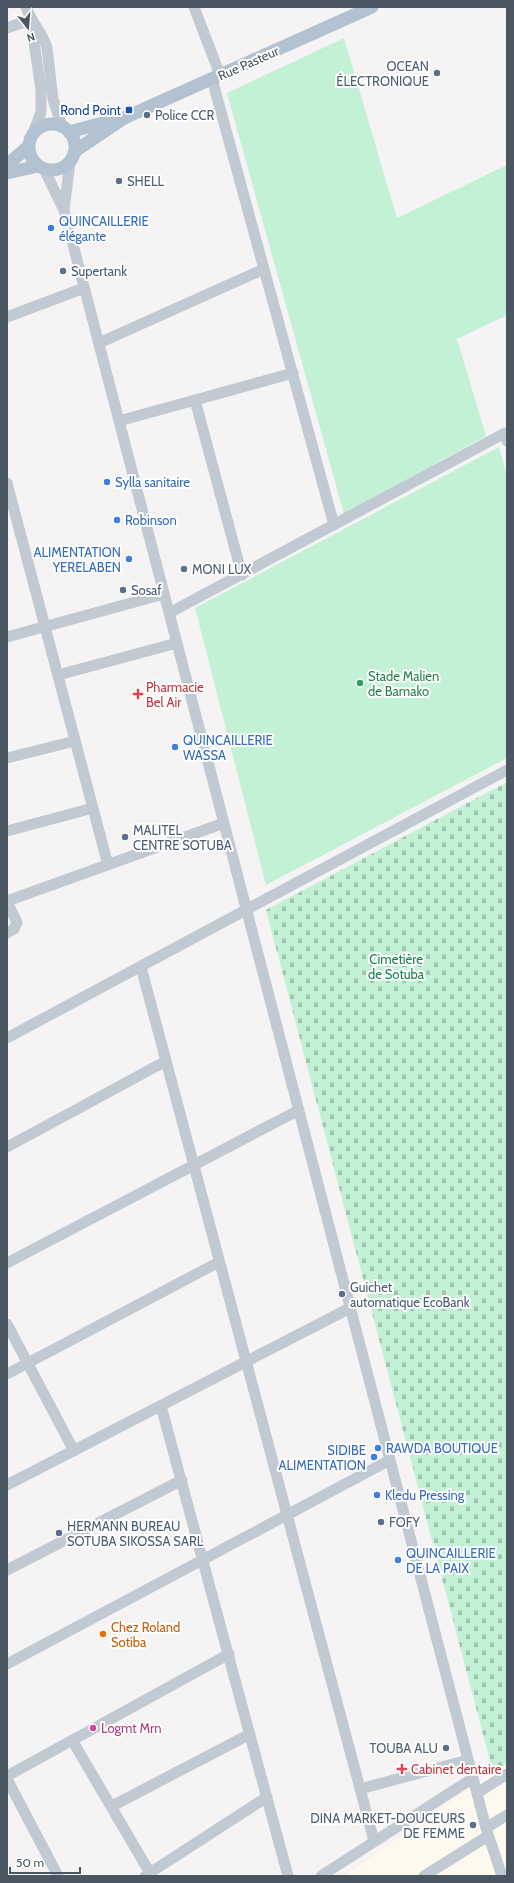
<svg xmlns="http://www.w3.org/2000/svg" width="514" height="1883" font-family="Cabin,sans-serif">
<style>
.commercial{fill:#fdf9ef}
.cemetery{fill:url(#cemetery-stones)}
.garden{fill:#c3f1d5}
.lines{fill:none;stroke-linecap:round;stroke-linejoin:round}
.minor{stroke:#c1cad2;stroke-width:11}
.major{stroke:#b3c2d1;stroke-width:13}
.service-dot{fill:#5c6f8a;stroke:#fff;stroke-width:1.5}
.transit-dot{fill:#1a4fb4;stroke:#fff;stroke-width:1.5}
.shop-dot{fill:#3f7fe0;stroke:#fff;stroke-width:1.5}
.leisure-dot{fill:#2e9e5b;stroke:#fff;stroke-width:1.5}
.health-dot{fill:#e0444e;stroke:#fff;stroke-width:1.5}
.food-dot{fill:#e8710a;stroke:#fff;stroke-width:1.5}
.hotel-dot{fill:#d1479c;stroke:#fff;stroke-width:1.5}
.labels{text-anchor:middle;dominant-baseline:central;stroke-width:4;stroke-linejoin:round;paint-order:stroke}
.street-label{font-size:13px;fill:#4a5661;stroke:#fff}
.service-label{font-size:13px;fill:#4e5e75;stroke:#fff;text-anchor:start}
.transit-label{font-size:13px;fill:#164399;stroke:#fff;text-anchor:end}
.shop-label{font-size:13px;fill:#366cbe;stroke:#fff;text-anchor:start}
.leisure-label{font-size:13px;fill:#27864d;stroke:#fff;text-anchor:start}
.health-label{font-size:13px;fill:#be3a42;stroke:#fff;text-anchor:start}
.park-label{font-size:13px;fill:#17864f;stroke:#fff}
.food-label{font-size:13px;fill:#c56008;stroke:#fff;text-anchor:start}
.hotel-label{font-size:13px;fill:#b23c85;stroke:#fff;text-anchor:start}
</style>
<defs>
<pattern id="cemetery-stones" width="16" height="16" patternUnits="userSpaceOnUse"><rect width="16" height="16" fill="#c3f1d5"/><path d="M2 7V4a2 2 0 0 1 4 0v3zM10 15v-3a2 2 0 0 1 4 0v3z" fill="#a0c6b0"/></pattern>
</defs>
<rect width="100%" height="100%" fill="#f5f3f3"/>
<path class="commercial" d="M507,1763V1876H344L493,1772Z"/>
<path class="cemetery" d="M507,782V1763L493,1772L266,910Z"/>
<path class="garden" d="M344,38L397,218L507,165V315L457,339L486,436L344,514L227,93Z
M499,447L507,476V758L266,885L195,608Z"/>
<g class="lines">
<path class="minor" d="M26,7C31,22 43,33 47,48L53,99L62,127
M194,7L220,75
M31,22L41,90V112L32,136
M7,28L30,20
M212,79L334,525
M44,169L64,210L486,1828L502,1876
M64,209L70,162
M7,317L84,288
M99,343L264,269
M195,400L242,575
M119,421L293,373
M7,483L108,865
M169,613L505,433L507,441
M7,637L164,594
M58,675L177,643
M7,758L75,741
M7,831L93,808
M7,901L224,823
M7,902L17,922L14,929L7,933
M141,967L374,1841
M7,1038L507,770
M7,1147L166,1061
M7,1263L299,1110
M7,1324L74,1451
M7,1374L219,1262
M161,1406L288,1876
M7,1485L350,1308
M7,1570L182,1480
M7,1664L390,1460
M72,1740L150,1873
M7,1776L229,1654
M7,1779L58,1876
M360,1789L468,1760
M477,1793L507,1774
M112,1806L250,1734
M486,1828L507,1815
M145,1876L267,1797
M321,1876L473,1778
M424,1876L488,1836"/>
<path class="major" d="M29 147a23 23 0 1 1 46 0a23 23 0 1 1-46 0Z
M69,132L114,120
M75,151L124,118L372,7
M7,165L29,146
M7,173L38,166"/>
</g>
<g class="service-dot">
<circle cx="437" cy="73" r="4"/>
<circle cx="147" cy="115" r="4"/>
<circle cx="119" cy="181" r="4"/>
<circle cx="63" cy="271" r="4"/>
<circle cx="184" cy="569" r="4"/>
<circle cx="123" cy="590" r="4"/>
<circle cx="125" cy="837" r="4"/>
<circle cx="342" cy="1294" r="4"/>
<circle cx="381" cy="1522" r="4"/>
<circle cx="59" cy="1533" r="4"/>
<circle cx="446" cy="1748" r="4"/>
<circle cx="473" cy="1825" r="4"/>
</g>
<rect class="transit-dot" x="125" y="106" width="8" height="8" rx="2"/>
<g class="shop-dot">
<circle cx="51" cy="228" r="4"/>
<circle cx="107" cy="482" r="4"/>
<circle cx="117" cy="520" r="4"/>
<circle cx="129" cy="559" r="4"/>
<circle cx="175" cy="747" r="4"/>
<circle cx="378" cy="1448" r="4"/>
<circle cx="374" cy="1457" r="4"/>
<circle cx="377" cy="1495" r="4"/>
<circle cx="398" cy="1560" r="4"/>
</g>
<circle class="leisure-dot" cx="360" cy="683" r="4"/>
<g class="health-dot">
<path d="M136 688h4v4h4v4h-4v4h-4v-4h-4v-4h4z"/>
<path d="M400 1763h4v4h4v4h-4v4h-4v-4h-4v-4h4z"/>
</g>
<circle class="food-dot" cx="103" cy="1634" r="4"/>
<circle class="hotel-dot" cx="93" cy="1728" r="4"/>
<g class="labels">
<g class="street-label">
<text transform="translate(248 63) rotate(-24)">Rue Pasteur</text>
</g>
<g class="service-label">
<text x="429" y="66" text-anchor="end">OCEAN<tspan x="429" dy="15">ÉLECTRONIQUE</tspan></text>
<text x="155" y="115">Police CCR</text>
<text x="127" y="181">SHELL</text>
<text x="71" y="271">Supertank</text>
<text x="192" y="569">MONI LUX</text>
<text x="131" y="590">Sosaf</text>
<text x="133" y="830">MALITEL<tspan x="133" dy="15">CENTRE SOTUBA</tspan></text>
<text x="350" y="1287">Guichet<tspan x="350" dy="15">automatique EcoBank</tspan></text>
<text x="389" y="1522">FOFY</text>
<text x="67" y="1526">HERMANN BUREAU<tspan x="67" dy="15">SOTUBA SIKOSSA SARL</tspan></text>
<text x="438" y="1748" text-anchor="end">TOUBA ALU</text>
<text x="465" y="1818" text-anchor="end">DINA MARKET-DOUCEURS<tspan x="465" dy="15">DE FEMME</tspan></text>
</g>
<g class="transit-label">
<text x="121" y="110">Rond Point</text>
</g>
<g class="shop-label">
<text x="59" y="221">QUINCAILLERIE<tspan x="59" dy="15">élégante</tspan></text>
<text x="115" y="482">Sylla sanitaire</text>
<text x="125" y="520">Robinson</text>
<text x="121" y="552" text-anchor="end">ALIMENTATION<tspan x="121" dy="15">YERELABEN</tspan></text>
<text x="183" y="740">QUINCAILLERIE<tspan x="183" dy="15">WASSA</tspan></text>
<text x="386" y="1448">RAWDA BOUTIQUE</text>
<text x="366" y="1450" text-anchor="end">SIDIBE<tspan x="366" dy="15">ALIMENTATION</tspan></text>
<text x="385" y="1495">Kledu Pressing</text>
<text x="406" y="1553">QUINCAILLERIE<tspan x="406" dy="15">DE LA PAIX</tspan></text>
</g>
<g class="leisure-label">
<text x="368" y="676">Stade Malien<tspan x="368" dy="15">de Bamako</tspan></text>
</g>
<g class="health-label">
<text x="146" y="687">Pharmacie<tspan x="146" dy="15">Bel Air</tspan></text>
<text x="411" y="1769">Cabinet dentaire</text>
</g>
<g class="park-label">
<text x="396" y="959">Cimetière<tspan x="396" dy="15">de Sotuba</tspan></text>
</g>
<g class="food-label">
<text x="111" y="1627">Chez Roland<tspan x="111" dy="15">Sotiba</tspan></text>
</g>
<g class="hotel-label">
<text x="101" y="1728">Logmt Mrn</text>
</g>
</g>
<rect width="514" height="1883" fill="none" stroke="#4a5661" stroke-width="16"/>
<g transform="translate(28 28) rotate(163)" stroke="#ffffff" stroke-width="3" paint-order="stroke">
<path d="M0-3L7 15L0 10L-7 15Z" fill="#4a5661"/>
<text y="-6" font-size="11" font-weight="bold" text-anchor="middle" fill="#4a5661">N</text>
</g>
<path d="M10 1867v6h70v-6" fill="none" stroke="#4a5661" stroke-width="2"/>
<text x="16" y="1867" font-size="12" fill="#4a5661" stroke="#ffffff" stroke-width="3" paint-order="stroke">50 m</text>
</svg>
